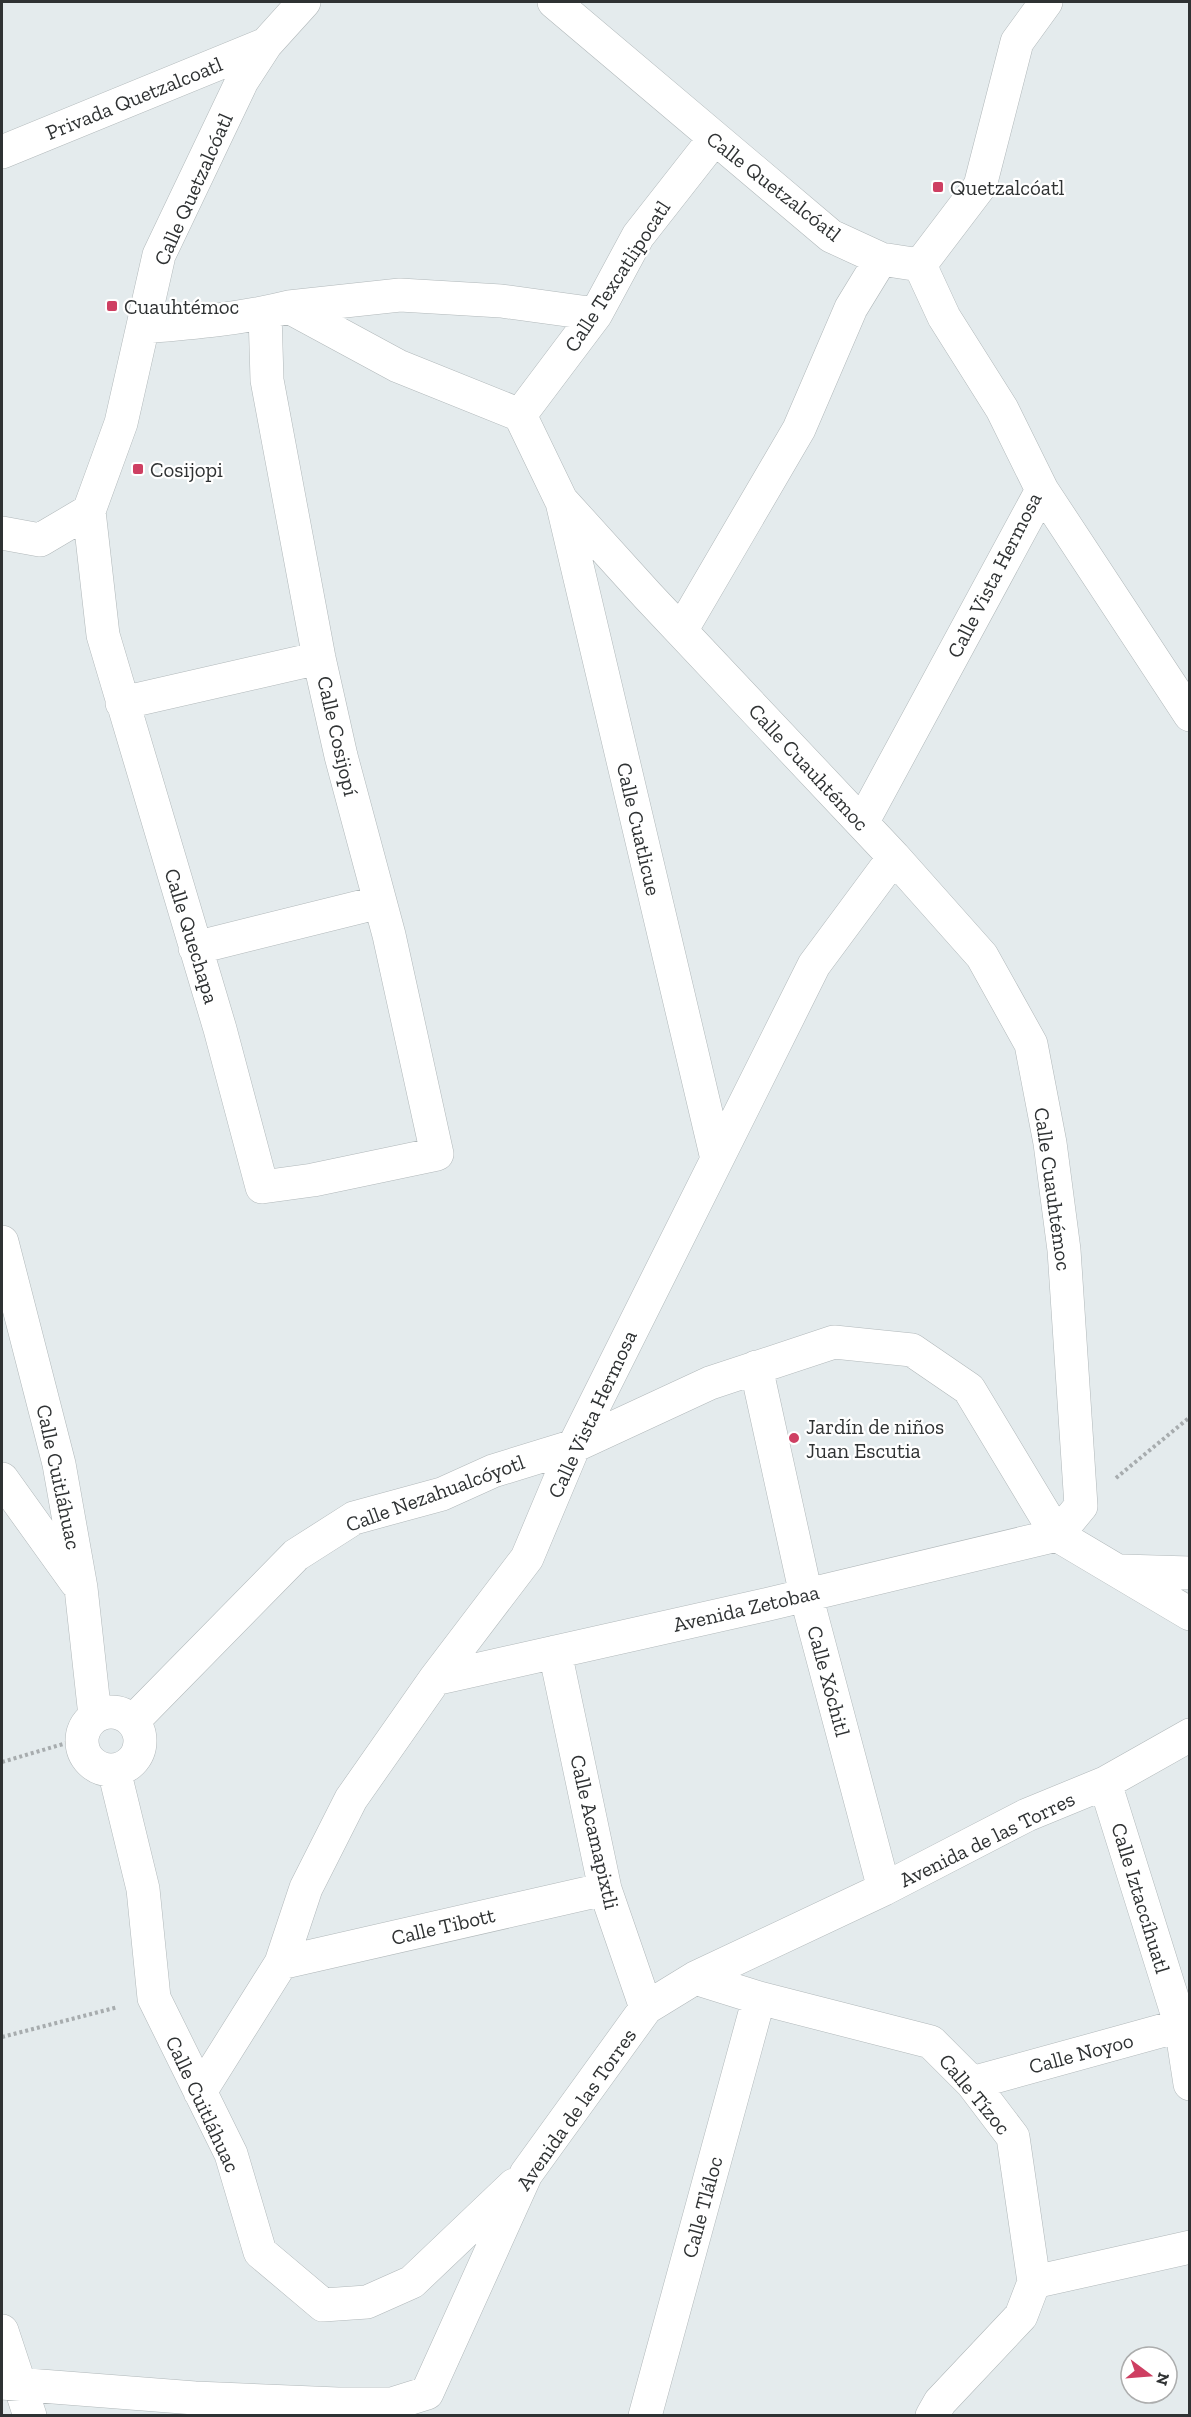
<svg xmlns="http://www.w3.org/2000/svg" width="1191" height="2417" font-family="'Zilla Slab',serif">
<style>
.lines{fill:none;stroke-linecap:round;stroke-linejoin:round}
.minor-casing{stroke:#b1b8ba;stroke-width:34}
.path{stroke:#a7acae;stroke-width:4;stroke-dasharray:3 3;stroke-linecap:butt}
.minor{stroke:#fff;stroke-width:33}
.poi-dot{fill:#ce3f62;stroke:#fff;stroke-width:2}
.labels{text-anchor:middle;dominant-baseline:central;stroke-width:4.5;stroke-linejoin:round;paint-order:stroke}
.street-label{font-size:21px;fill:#2f3233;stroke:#fff}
.poi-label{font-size:21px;fill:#2f3233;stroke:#fff;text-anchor:start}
</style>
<rect width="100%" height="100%" fill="#e4ebed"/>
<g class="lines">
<g class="minor-casing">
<path id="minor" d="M554,2L831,236L881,259L920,265L980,186L1017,42L1046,2
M2,152L266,44
M289,307L400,295L501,301L596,314
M144,327C193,323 241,319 289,307L398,366L520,415L561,500L648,596L894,857L982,956L1031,1044L1050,1143L1064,1250L1081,1506L1057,1535L769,1604L435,1679
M520,415L596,314L638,236L714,139
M1042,490L1190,715
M562,502L717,1159
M89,511L103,635L220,1029L262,1187L313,1180L437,1154L389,935L341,756L319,658L267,380L265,313
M2,533L40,540L89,511L121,423L159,255L242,81L266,44L304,2
M681,631L799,429L851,308L881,259
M122,703L319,658
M862,823L1042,490L1002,409L944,317L920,265
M195,948L380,902
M2,1242L59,1464L81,1588L95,1716
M756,1367L806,1595L884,1889
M2,1479L76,1582
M1122,1571L1190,1573
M555,1652L605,1889L646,2008
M82 1741a29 29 0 1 1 58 0a29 29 0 1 1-58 0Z
M133,1721L296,1555L354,1518L442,1494L493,1471L574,1446L710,1383L834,1342L912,1350L969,1389L1057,1535L1190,1614
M114,1770L143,1889L154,1998L231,2154L260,2252L323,2305L367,2302L412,2282L514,2185
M1105,1783L1181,2026L1190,2084
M281,1963L605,1889
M695,1978L759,1998L931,2042L972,2083L1013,2137L1034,2282
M972,2083L1190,2023
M200,2092L281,1963L306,1888L351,1799L435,1679L527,1558L574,1446L814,965L894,857
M2,2331L30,2416
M2,2383L195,2398L338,2404H392L427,2393L526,2174L646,2008L695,1978L884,1889L1027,1815L1105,1783L1190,1735
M645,2416L759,1998
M932,2416L940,2402L1021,2316L1034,2282L1190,2247"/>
</g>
<path class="path" d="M1116,1478L1190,1417
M2,1762L70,1742
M2,2037L118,2007"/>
<use href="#minor" class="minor"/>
</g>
<g class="poi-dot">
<rect x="932" y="181" width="12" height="12" rx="3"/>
<rect x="106" y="300" width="12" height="12" rx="3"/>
<rect x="132" y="463" width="12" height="12" rx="3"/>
<circle cx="794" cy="1438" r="6"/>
</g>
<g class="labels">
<g class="street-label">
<text transform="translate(134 98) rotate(-22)">Privada Quetzalcoatl</text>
<text transform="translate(774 186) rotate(38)">Calle Quetzalcóatl</text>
<text transform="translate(193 189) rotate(-66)">Calle Quetzalcóatl</text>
<text transform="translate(617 276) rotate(-57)">Calle Texcatlipocatl</text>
<text transform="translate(994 575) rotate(-63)">Calle Vista Hermosa</text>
<text transform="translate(338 736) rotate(77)">Calle Cosijopí</text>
<text transform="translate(809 767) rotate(47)">Calle Cuauhtémoc</text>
<text transform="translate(639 829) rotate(77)">Calle Cuatlicue</text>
<text transform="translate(192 936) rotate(73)">Calle Quechapa</text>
<text transform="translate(1053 1189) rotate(82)">Calle Cuauhtémoc</text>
<text transform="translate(592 1414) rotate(-65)">Calle Vista Hermosa</text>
<text transform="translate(59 1477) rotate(78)">Calle Cuitláhuac</text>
<text transform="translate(435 1493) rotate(-20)">Calle Nezahualcóyotl</text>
<text transform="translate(746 1608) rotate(-13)">Avenida Zetobaa</text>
<text transform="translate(829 1681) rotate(75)">Calle Xóchitl</text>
<text transform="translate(595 1832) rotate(77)">Calle Acamapixtli</text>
<text transform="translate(987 1839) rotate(-26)">Avenida de las Torres</text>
<text transform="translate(1141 1898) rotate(73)">Calle Iztaccíhuatl</text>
<text transform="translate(443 1926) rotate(-13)">Calle Tibott</text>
<text transform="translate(1081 2053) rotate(-15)">Calle Noyoo</text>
<text transform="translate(975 2094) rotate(50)">Calle Tízoc</text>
<text transform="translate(203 2104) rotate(65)">Calle Cuitláhuac</text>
<text transform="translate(576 2109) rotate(-55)">Avenida de las Torres</text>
<text transform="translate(702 2207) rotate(-75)">Calle Tláloc</text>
</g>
<g class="poi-label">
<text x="950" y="187">Quetzalcóatl</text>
<text x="124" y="306">Cuauhtémoc</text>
<text x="150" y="469">Cosijopi</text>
<text x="806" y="1426">Jardín de niños<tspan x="806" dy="24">Juan Escutia</tspan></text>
</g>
</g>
<rect width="1191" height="2417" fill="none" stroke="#2f3233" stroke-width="6"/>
<g transform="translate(1149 2375) rotate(106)"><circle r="28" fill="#ffffff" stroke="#acadad" stroke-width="1.5"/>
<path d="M0-4.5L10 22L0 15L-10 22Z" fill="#ce3f62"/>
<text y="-9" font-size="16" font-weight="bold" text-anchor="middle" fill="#2f3233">N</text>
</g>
</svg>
